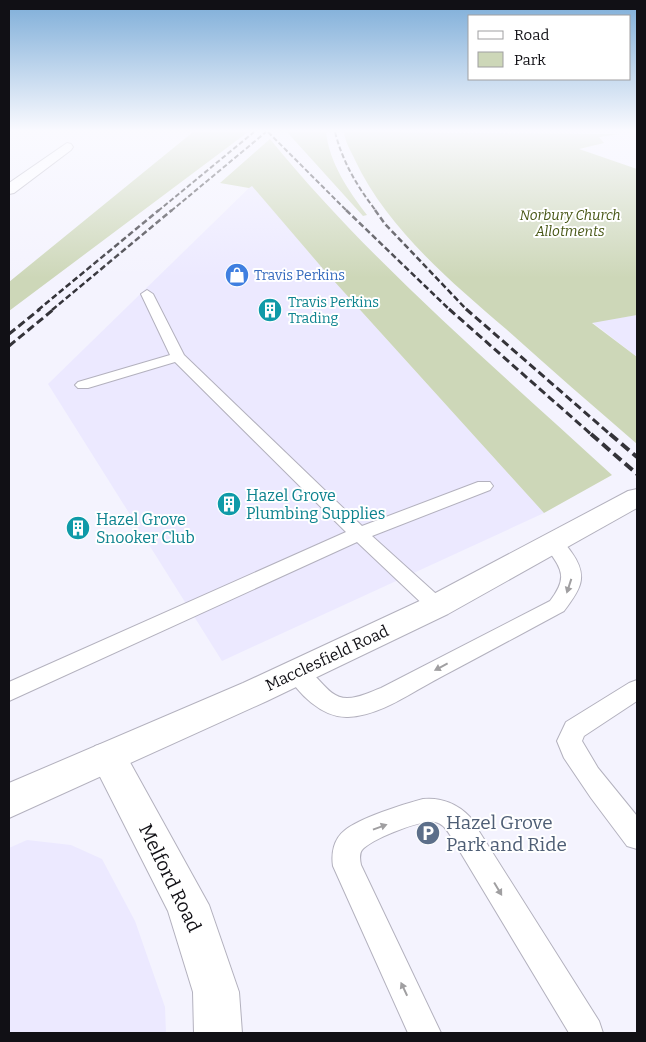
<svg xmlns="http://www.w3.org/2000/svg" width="646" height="1042" font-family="Bitter,serif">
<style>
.built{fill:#ece9ff}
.green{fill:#cdd7b8}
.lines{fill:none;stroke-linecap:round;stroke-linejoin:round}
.service-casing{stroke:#b3b1be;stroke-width:2}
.minor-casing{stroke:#b3b1be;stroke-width:2}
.trunk-casing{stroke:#b3b1be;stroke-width:2}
.service{fill:#fff;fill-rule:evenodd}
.minor{fill:#fff;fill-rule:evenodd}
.trunk{fill:#fff;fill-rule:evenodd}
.rail-far3{stroke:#343339;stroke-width:2;stroke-dasharray:5 2.5;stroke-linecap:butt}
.rail-far2{stroke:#343339;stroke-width:2.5;stroke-dasharray:6 3;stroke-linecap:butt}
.rail-far1{stroke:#343339;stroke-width:3;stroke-dasharray:8 4;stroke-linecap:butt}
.rail{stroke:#343339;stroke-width:4;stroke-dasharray:10 5;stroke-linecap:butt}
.oneway{fill:#a09fa1}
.labels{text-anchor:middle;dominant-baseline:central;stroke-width:4;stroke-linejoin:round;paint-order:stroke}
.far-park-label{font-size:14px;font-style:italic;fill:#485716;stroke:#fff}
.far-shop-label{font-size:14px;fill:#366cbe;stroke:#fff;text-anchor:start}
.far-culture-label{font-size:14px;fill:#0d838f;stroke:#fff;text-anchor:start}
.culture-label{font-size:16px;fill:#0d838f;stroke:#fff;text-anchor:start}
.street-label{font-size:16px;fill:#111015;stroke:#fff}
.near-service-label{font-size:19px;fill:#4e5e75;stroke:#fff;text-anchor:start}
.near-street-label{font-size:19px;fill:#111015;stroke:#fff}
</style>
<rect width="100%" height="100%" fill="#f4f3fe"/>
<path class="built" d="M252,185L324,270L544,513L222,661L48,384Z
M637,315V357L592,322Z
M27,840L71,845L102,859L135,921L165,1007L166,1033H9V848Z"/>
<path class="green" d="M193,132H248L9,311V282Z
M287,132H326C329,162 349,192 367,215L363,216Z
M344,132L619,134L599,137L604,143L579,149L637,169V315L592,323L637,357V444C593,406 549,368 506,329C450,281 387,228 355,160C351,151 345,142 344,132Z
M270,139C371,263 495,367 612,475L544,513L324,270L252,186L249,188L220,183Z"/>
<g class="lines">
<g class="service-casing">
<path id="service" d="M147,290L153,294L184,355L362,526L478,482H490L493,486L490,490L372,536L444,601L448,606L444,611L437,613L430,611L357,542L9,701V682L346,532L175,362L88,388H78L75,385L78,382L170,355L141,294Z
M554,538C563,540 567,546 572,553C589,577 580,590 564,611C523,633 481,656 439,678C412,692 380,716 348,717C322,718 297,693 286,672L289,666C314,658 322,698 347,698C359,698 370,692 381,688L550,601C570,575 560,568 544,544L547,540Z
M637,680V701L584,736L582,741L598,768L637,816V849L627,846L591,798L564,758L557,741L566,722L629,683Z
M423,799C441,797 458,804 470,817L599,1021L603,1033H569L450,835C447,830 442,823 435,822C422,819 371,839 362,850C359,854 360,860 361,865L441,1033H408L333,866C331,853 334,839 344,831C359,818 404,804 423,799Z"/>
</g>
<g class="minor-casing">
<path id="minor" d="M67,143L71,144L73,147L71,150L14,193L9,194V183Z
M108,742L121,746L209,905L239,992L242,1033H194L193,992L168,911L90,757L95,746Z"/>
</g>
<g class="trunk-casing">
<path id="trunk" d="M637,489V508L448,614L267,701L9,818V783L243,683L426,598L628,491Z"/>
</g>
<use href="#service" class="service"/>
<use href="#minor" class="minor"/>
<use href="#trunk" class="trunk"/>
<path class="rail-far3" d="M268,132L347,211
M335,132C343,163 357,186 376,211
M158,211L254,132
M171,211L266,132"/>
<path class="rail-far2" d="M346,210L450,310
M375,210L385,224L467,310
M38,310L159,210
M52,310L172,210"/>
<path class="rail-far1" d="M449,309L592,435
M466,309L611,435
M9,334L40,309
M9,346L54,309"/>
<path class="rail" d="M591,434L637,474
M610,434L637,457"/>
</g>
<defs><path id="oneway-solid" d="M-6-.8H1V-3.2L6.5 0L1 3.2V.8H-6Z" transform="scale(1.25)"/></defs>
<g class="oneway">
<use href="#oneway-solid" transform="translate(569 586) rotate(108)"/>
<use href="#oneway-solid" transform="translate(441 667) rotate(152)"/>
<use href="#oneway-solid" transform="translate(380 827) rotate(-20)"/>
<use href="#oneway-solid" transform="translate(498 889) rotate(59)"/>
<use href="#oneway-solid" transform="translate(404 989) rotate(-115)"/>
</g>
<linearGradient id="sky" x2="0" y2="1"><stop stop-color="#7dadd8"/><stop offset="0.47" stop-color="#fafaff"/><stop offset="1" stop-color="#fafaff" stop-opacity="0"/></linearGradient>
<rect width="646" height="278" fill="url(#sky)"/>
<defs>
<g id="shop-disc" transform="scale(1.25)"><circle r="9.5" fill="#3f7fe0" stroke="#fff"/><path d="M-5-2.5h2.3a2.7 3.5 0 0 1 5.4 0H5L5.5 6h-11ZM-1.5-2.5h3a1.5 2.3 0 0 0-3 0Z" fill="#fff"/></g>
<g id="building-disc" transform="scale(1.25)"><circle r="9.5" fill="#0f9aa8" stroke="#fff"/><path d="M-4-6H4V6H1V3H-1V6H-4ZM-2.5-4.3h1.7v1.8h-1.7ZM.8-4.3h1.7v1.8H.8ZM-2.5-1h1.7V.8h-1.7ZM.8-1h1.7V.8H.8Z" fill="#fff"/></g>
<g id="parking-disc" transform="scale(1.25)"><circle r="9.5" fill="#5c6f8a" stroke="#fff"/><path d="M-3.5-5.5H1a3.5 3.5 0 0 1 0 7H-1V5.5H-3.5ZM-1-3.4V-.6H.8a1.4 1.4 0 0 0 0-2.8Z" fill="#fff"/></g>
</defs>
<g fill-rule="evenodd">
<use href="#shop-disc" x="237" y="275"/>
<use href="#building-disc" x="270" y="310"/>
<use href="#building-disc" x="229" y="504"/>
<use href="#building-disc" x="78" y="528"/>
<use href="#parking-disc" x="428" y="833"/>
</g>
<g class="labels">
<g class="far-park-label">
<text x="570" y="215">Norbury Church<tspan x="570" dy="16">Allotments</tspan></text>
</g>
<g class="far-shop-label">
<text x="254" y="275">Travis Perkins</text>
</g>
<g class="far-culture-label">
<text x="288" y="302">Travis Perkins<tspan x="288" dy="16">Trading</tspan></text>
</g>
<g class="culture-label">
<text x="246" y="495">Hazel Grove<tspan x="246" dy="18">Plumbing Supplies</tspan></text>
<text x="96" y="519">Hazel Grove<tspan x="96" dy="18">Snooker Club</tspan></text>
</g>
<g class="street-label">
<text transform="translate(327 658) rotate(-25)">Macclesfield Road</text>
</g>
<g class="near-service-label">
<text x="446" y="822">Hazel Grove<tspan x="446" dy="22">Park and Ride</tspan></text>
</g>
<g class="near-street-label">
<text transform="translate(170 878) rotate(64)">Melford Road</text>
</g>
</g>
<rect width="646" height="1042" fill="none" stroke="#111015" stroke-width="20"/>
<rect x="468" y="15" width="162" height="65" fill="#ffffff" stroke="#a09fa1"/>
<rect x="478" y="31" width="25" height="8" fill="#ffffff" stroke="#a09fa1"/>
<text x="514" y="40" font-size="15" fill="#111015">Road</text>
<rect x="478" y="52" width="25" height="15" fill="#cdd7b8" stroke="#a09fa1"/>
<text x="514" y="65" font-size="15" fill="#111015">Park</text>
</svg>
